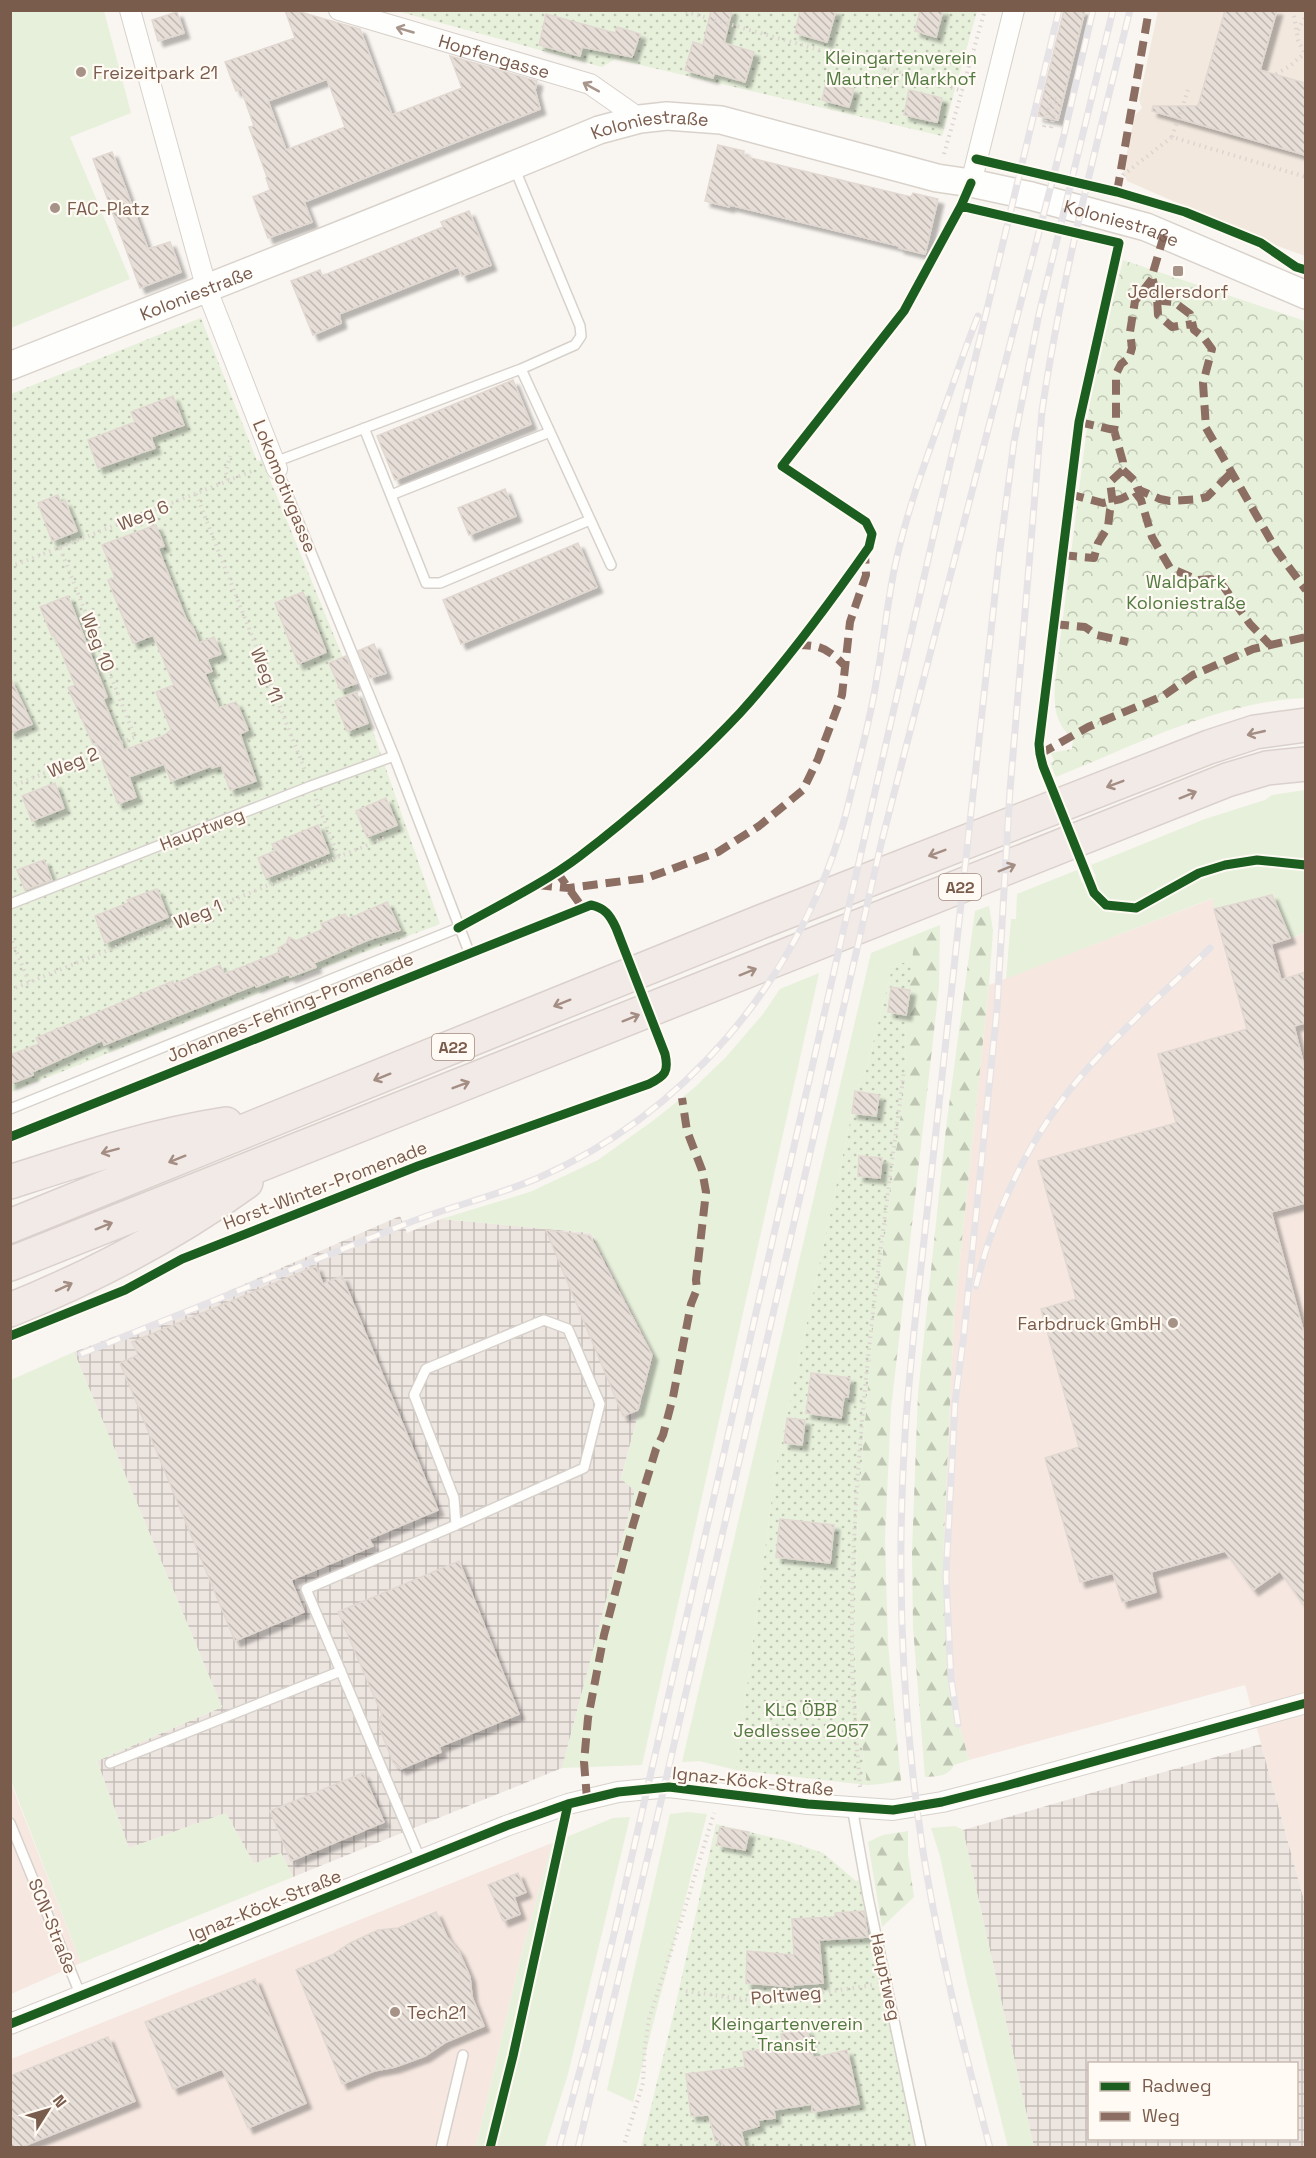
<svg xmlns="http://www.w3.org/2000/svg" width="1316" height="2158" font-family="'Space Grotesk',sans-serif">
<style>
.residential{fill:#f2e8de}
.commercial{fill:#f6e8e1}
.industrial{fill:url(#industrial-grid);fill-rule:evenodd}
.grass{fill:#e7f0db}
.forest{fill:url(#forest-firs)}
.park{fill:url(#park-crowns)}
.garden{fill:url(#garden-dots)}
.building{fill:url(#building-back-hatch);stroke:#e2d8d2;stroke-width:1.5;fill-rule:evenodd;filter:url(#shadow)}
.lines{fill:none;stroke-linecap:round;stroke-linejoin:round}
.lane-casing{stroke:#d7d1cb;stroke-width:12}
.street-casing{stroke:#d7d1cb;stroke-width:22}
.secondary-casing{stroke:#d9d2cb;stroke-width:30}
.highway-casing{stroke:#dad1cc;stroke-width:36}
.path{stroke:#dcd5d0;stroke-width:4;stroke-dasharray:1.5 4.5;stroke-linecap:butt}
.lane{stroke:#fefefd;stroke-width:9}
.street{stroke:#fefefd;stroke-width:20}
.secondary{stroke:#fefefd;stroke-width:27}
.highway{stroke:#f2eae7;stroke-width:33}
.rail-casing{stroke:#e6e3e7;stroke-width:7}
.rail{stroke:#fffaf3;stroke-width:4.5;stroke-dasharray:14;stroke-linecap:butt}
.quiet{stroke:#8d6e63;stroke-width:8;stroke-dasharray:15 8;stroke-linecap:butt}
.cycleway-casing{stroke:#fffaf3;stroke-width:13}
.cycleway{stroke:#1b5e20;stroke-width:9}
.oneway{stroke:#a8958b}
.oneway2{stroke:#a48e83}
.poi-dot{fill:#a69286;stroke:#fffaf3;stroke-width:2}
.labels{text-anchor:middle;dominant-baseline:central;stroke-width:4.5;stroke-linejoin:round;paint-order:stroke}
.shield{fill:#fffaf3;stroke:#a28b7f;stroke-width:1.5}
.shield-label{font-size:16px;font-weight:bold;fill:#7a5c4d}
.street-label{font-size:18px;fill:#7a5c4d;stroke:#fffaf3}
.park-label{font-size:18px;fill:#537a41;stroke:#fffaf3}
.poi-label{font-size:18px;fill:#7a5c4d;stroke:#fffaf3;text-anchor:start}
</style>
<defs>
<pattern id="industrial-grid" width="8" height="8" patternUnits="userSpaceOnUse" patternTransform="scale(1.5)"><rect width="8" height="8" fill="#ede5e0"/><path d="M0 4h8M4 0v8" fill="none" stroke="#c5bdb8"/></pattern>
<pattern id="forest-firs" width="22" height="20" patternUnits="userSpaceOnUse" patternTransform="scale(1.5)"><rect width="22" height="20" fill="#e7f0db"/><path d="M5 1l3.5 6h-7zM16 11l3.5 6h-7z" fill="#c0c6b4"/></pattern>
<pattern id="park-crowns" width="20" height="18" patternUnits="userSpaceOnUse" patternTransform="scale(1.5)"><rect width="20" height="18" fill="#e7f0db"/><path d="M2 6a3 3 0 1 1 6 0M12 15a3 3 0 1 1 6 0" fill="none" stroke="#c0c6b4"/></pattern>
<pattern id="garden-dots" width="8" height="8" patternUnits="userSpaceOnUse" patternTransform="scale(1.5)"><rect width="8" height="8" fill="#e7f0db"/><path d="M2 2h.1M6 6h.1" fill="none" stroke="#c0c6b4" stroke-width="1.8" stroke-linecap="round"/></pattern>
<pattern id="building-back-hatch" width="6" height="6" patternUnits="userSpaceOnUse" patternTransform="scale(1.5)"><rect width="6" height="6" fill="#e6ded7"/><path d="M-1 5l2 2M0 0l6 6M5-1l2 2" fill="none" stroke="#bfb7b1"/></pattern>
<filter id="shadow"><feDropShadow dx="5.5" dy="5.5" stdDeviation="1.5" flood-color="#0004"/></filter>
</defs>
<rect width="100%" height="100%" fill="#f9f5f0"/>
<path class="residential" d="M1158,11H1305V256L1270,243L1127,181L1123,170L1135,115L1142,108L1139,100Z"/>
<path class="commercial" d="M1272,895L1290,938L1306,933L1305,1904L1245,1685L969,1760L952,1698L943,1558L954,1315L989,985L1214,898L1215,909Z
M10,1781L81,1963L11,1994H10Z
M552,1843L520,1960L476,2147L11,2148V2059Z"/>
<path class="industrial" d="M400,1216L407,1233L441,1219L591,1233L654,1356L621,1478L635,1491L562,1768L293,1877L281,1853L254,1864L226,1813L129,1848L97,1761L222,1707L74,1352L192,1307Z
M1261,1744L1305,1904V2147H1034L963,1830ZM1090,2064H1296V2138H1090Z"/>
<path class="grass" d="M11,10L104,11L131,113L70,137L130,279L11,328Z
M1305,790V933L1290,938L1271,895L1214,909L1213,898L1006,979L1011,919H1016L1017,894L1077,870L1082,883L1096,877L1091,865L1205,819L1265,800L1272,795Z
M915,935L913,961L893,965L866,1071L855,1091L852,1113L776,1467L736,1770L699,1761L682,1762L871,953Z
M819,973L642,1765L562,1768L635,1491L621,1479L654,1355L591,1233L441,1219L530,1192L598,1160L654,1120L694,1088L726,1057L763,1014L780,989Z
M74,1352L222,1707L97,1761L129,1848L226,1813L254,1864L281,1853L293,1877L81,1963L11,1781V1380Z
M687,1812L707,1814L633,2102L607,2090L670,1814Z
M630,1817L568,2074L545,2147H476L520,1960L552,1843L613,1818Z
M955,1826L963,1830L1034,2147H1008L967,1983L940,1856L931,1828Z"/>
<path class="forest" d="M989,906L993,930L989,985L954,1315L943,1558L952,1698L969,1760L954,1765C948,1777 937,1776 925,1777L913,1627L912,1551L918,1394L946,1128L975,911Z
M940,925L939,987L891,1409L885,1537L888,1644L901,1781C889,1782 879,1785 867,1785L858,1711L854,1640L858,1511L871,1344L906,1073L905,1021L915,935Z
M908,1831V1855L914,1897L882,1927L868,1842L883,1835Z"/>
<path class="park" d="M1123,260L1305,321V698C1218,702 1136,745 1056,777L1050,763L1054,761L1051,753L1072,749L1073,739C1054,722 1054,706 1055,682L1092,387Z"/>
<path class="garden" d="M397,11H977L942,136L615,59L602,67Z
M201,318L257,461L262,460L371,726L440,924L322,968L11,1092V394Z
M913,961L905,1021L906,1073L871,1344L858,1511L854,1640L858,1711L867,1785L736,1770L776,1467L852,1113L855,1091L866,1071L893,965Z
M716,1824L787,1841L823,1853L856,1881L869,1876L927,2147L641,2148L674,2012Z"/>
<path class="building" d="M285,10H293L360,29L392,115L462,88L450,56L537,81L535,90L540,109L304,202L312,222L268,238L253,197L270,190L266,178L267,177L249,127L254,126L241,89L236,91L225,62L295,38ZM327,79L345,127L286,150L268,101Z
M711,10H732L724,43L754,52L745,82L714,73L713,78L685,70L693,42L703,45Z
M800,10H836L827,42L795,33Z
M920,10H943L936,37L915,31Z
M1064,10H1085L1058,120L1038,116Z
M1225,10H1277L1260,70L1305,83V155L1152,111L1153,106H1198Z
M177,12L184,33L158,41L152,20Z
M546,14L615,33L617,27L640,34L632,57L582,47L580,56L539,45Z
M826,82L854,89L849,107L822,100Z
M909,90L942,98L937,122L904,115Z
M718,145L744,151L743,156L791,168L911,197L913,193L938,199L925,254L899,248V246L730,205L729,207L705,201Z
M112,152L148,249L170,242L181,272L140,288L93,159Z
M469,211L491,265L462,276L458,267L339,314L341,323L313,335L291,281L320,270L322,276L443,227L441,222Z
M513,380L531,424L395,480L377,436Z
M173,396L184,425L151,437L155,448L98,468L88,440L135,422L131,412Z
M505,489L516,516L469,535L458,508Z
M58,495L61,503L65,501L77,531L52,541L38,503Z
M156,525L164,546L158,548L186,619L193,628L199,643L214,637L221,654L207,659L212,671L205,674L219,708L236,702L248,730L240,734L256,781L230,790L221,765L212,768L211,766L171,781L164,764L129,777L136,797L118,804L96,743L93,744L68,688L75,685L54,634L52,636L40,607L68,596L107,697L103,699L124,750L163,736L171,730L156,692L174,685L153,635L133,643L108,580L115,578L102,545Z
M578,543L597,587L461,644L443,600Z
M303,592L326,652L298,664L275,603Z
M374,644L386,673L370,678L358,651Z
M346,656L357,683L340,689L329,663Z
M10,677L32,724L10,733Z
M356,692L368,723L347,731L335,701Z
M55,783L64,808L32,821L22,796Z
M386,798L397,825L367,837L356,811Z
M318,825L329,853L266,878L258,858L275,851L272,844Z
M44,860L52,880L25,890L17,870Z
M157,889L168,917L105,943L95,916L128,903L127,900Z
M1272,895L1290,938L1271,944L1281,980L1305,972V1023L1294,1026L1305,1070V1203L1271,1212L1305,1337V1607L1280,1571L1253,1590L1225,1551L1151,1572L1156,1592L1122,1602L1113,1573L1080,1582L1045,1458L1079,1447L1041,1309L1076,1299L1038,1161L1176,1123L1158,1054L1247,1029L1214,909Z
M387,902L400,930L368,940L314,963L316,967L290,977L289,974L256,987L255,985L104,1045L103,1040L32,1072L33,1075L10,1084V1055L39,1044L36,1038L173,981L174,984L220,965L224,974L280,952L278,948L286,944L289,937L296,941L323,929L321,924L345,914L348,919Z
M891,987L910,990L906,1015L888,1012Z
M855,1091L879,1095L876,1116L852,1113Z
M859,1156L882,1158L880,1178L858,1176Z
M546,1230L590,1236L652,1355L638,1410L623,1416Z
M316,1266L323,1284L342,1276L438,1510L369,1539L373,1546L291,1580L304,1612L235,1641L120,1363L138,1355L132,1342Z
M811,1373L850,1378L848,1397H844L841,1418L806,1413Z
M787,1418L805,1420L802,1445L784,1443Z
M780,1519L834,1525L830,1563L776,1557Z
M459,1561L519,1714L439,1747L441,1752L401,1769L393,1762L379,1727L381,1724L379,1719L382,1715L338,1612Z
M363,1773L384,1822L291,1861L270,1811Z
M720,1827L749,1832L745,1850L717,1845Z
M518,1873L526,1892L514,1897L520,1914L503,1921L488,1885Z
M864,1911L868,1937L819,1940L823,1983L793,1985V1987L746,1983L747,1951L794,1955L792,1919L835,1917V1913Z
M436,1912L447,1937L459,1952L470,1977L472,1997L484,2026L446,2042L425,2056L395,2067L374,2071L342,2084L296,1970L332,1955L350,1943L378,1930L398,1928Z
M255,1979L306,2103L248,2128L222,2069L173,2089L145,2022Z
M807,2029L813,2058L847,2050L859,2104L812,2112V2104L774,2110L775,2118L758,2120L759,2126L741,2131L745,2148H723L721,2140L715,2141L709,2115L691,2116L686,2074L745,2067L743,2052L766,2049V2046L783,2044L781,2034Z
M108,2037L135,2101L19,2148H10V2076Z"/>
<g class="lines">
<g class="lane-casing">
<path id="lane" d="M521,369L611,565
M364,428L426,583H440L590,520
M275,462L521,369L575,345L581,336L580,326L514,167
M277,469L394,756L469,952
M391,495L550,432
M10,904L311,786L394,756
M10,1109L458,928
M110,1763L341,1671
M852,1807L868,1897L921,2148
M10,1823L81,1996
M421,1861L306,1589L456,1525L454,1498L414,1395L426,1369L544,1320L568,1329L600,1404L584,1468L456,1525
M441,2148L463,2055"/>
</g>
<g class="street-casing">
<g id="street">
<path d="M130,10L207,290L277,469"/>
<path id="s1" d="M339,10L590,84L640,119"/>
<path d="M971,183L1014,10"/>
<path d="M10,2024L506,1826L568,1804L618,1792L669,1787L808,1804L893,1810L942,1802L1005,1786L1306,1703"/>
</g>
</g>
<g class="secondary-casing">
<g id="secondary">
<path id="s2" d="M10,366C207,288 404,211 599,130L640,119L667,116L721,120L937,178L971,183L1031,196L1146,227L1306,295"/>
</g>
</g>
<g class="highway-casing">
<path id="highway" d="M10,1182C81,1159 153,1135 226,1124
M10,1226L763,921L1209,747L1255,732L1306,725
M10,1264L1227,780L1267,768L1306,764
M10,1310C94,1276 173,1235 246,1182"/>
</g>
<path class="path" d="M680,10L963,91
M1293,10L1298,40L1304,52
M1298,30L1306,15
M1276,74L1290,66L1305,53
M1188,90L1172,137L1306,177
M1043,96L1063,101
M1044,127L1051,98
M1051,128L1057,100
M944,154L985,10
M1117,192L1123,175L1172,137
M228,480L226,472L230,456
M196,494L306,773
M10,567L255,470
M10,787L135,737L60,548
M316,799L338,856
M10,936L29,982
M10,990L385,838
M860,1787C856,1733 851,1678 852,1623C853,1438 880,1254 904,1071
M686,1991L749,2000L801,1996L872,1985
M623,2148L643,2083L645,2046L649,2019L682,1918L714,1813"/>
<use href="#lane" class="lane"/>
<use href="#street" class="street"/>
<use href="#secondary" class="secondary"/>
<use href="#highway" class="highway"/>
<g class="rail-casing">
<path id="rail" d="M976,1286C996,1202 1039,1119 1099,1056C1134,1018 1173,984 1210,948
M81,1354C188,1311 295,1268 403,1225C447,1207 494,1197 538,1178C685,1114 794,983 841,831C847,812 851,792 856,773C864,741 872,710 877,677C884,640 887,603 895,566C906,514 924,465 942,415C954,382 965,348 978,316
M958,1724L951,1678L946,1577L955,1403L964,1333L997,1009L1010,790L1042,411C1062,275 1097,143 1130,10
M559,2148L586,2048L615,1930L951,459L1059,10
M578,2148L658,1814L882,840L1063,139L1093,10
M990,2148C964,2049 939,1951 923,1851C902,1714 896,1573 905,1435C907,1400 911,1365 914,1331L1000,549L1014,442L1039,314L1113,10"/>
</g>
<use href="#rail" class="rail"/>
<path class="quiet" d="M1117,192L1149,10
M1164,235L1152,276L1157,298L1158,315L1172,327L1192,324
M1157,298L1163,301L1174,302L1190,314L1194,330L1204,338L1212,349L1203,383L1206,428L1277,551L1306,590
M1079,422L1114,430
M1123,470L1136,482L1139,490
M1135,492L1141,500L1152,537L1170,568L1198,580L1211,579L1221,583L1250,624L1270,645
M1069,494L1103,503L1121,499L1139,490L1160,499L1170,501L1199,499L1207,497L1232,472
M1062,555L1094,558L1098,543L1108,527L1110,510L1113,504L1110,482L1123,470V462L1114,430L1116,418V374L1121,364L1129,358L1132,348L1130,332L1135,301L1152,279
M1054,624L1085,627L1097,635L1128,642
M796,645C821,645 827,648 845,666
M1040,754L1088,727L1163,696L1193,675L1253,649L1306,637
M557,872L582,907
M537,885L569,888L647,878L718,852L759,826L803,790L818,759L842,695L850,622L866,575L865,553
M587,1799L584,1762L588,1718L604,1635L633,1525L656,1449L663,1435L673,1397L691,1304L697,1289L696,1280L706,1192L702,1170L687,1131L682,1098"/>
<g class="cycleway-casing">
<path id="cycleway" d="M976,159L1117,192L1185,212L1261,243L1296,267L1306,270
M961,206L1119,243L1079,422L1039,744L1040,754L1043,766L1094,893L1106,905L1136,908L1199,873L1225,865L1257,860L1306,865
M458,928C499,905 543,884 580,856C634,815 694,762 740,713C787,661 829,604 869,547L872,534L866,522L782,466L904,311L961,206L971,183
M10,1137L591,905C605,908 610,915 616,928L665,1054C669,1072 665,1076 649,1084L418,1166L182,1259L125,1290L10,1336
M10,2024L506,1826L568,1804L618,1792L669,1787L808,1804L893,1810L942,1802L1005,1786L1306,1703
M490,2148L513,2056L568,1804"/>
</g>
<use href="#cycleway" class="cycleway"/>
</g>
<defs><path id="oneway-shaft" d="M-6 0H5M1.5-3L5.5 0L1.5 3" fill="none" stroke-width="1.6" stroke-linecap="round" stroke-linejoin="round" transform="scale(1.5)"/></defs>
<g class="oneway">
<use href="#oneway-shaft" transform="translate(405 30) rotate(-164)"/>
<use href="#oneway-shaft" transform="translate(591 87) rotate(-151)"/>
</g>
<g class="oneway2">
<use href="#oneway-shaft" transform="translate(1256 733) rotate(167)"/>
<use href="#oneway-shaft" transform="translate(1115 784) rotate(159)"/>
<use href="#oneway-shaft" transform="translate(1188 795) rotate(-22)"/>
<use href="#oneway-shaft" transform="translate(937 853) rotate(159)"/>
<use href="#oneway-shaft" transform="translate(1007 868) rotate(-22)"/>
<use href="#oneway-shaft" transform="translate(748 972) rotate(-22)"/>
<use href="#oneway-shaft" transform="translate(562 1003) rotate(158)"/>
<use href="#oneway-shaft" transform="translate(631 1018) rotate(-22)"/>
<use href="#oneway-shaft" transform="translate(382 1077) rotate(158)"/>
<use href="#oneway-shaft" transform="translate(461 1085) rotate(-21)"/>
<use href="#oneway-shaft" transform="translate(110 1151) rotate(165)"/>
<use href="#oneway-shaft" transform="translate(177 1159) rotate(158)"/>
<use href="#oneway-shaft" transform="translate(104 1226) rotate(-22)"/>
<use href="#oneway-shaft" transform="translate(64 1287) rotate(-25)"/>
</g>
<g class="poi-dot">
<circle cx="81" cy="72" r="6"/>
<circle cx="55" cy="208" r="6"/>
<rect x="1172" y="265" width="12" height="12" rx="3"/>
<circle cx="1173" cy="1323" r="6"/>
<circle cx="395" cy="2012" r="6"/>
</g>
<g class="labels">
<g class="shield">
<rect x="939" y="874" width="42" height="26" rx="4.5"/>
<rect x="432" y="1034" width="42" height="26" rx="4.5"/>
</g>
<g class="shield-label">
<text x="960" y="887">A22</text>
<text x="453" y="1047">A22</text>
</g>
<g class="street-label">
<text stroke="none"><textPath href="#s1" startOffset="162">Hopfengasse</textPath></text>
<text stroke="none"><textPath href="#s2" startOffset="686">Koloniestraße</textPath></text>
<text stroke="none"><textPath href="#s2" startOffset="1172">Koloniestraße</textPath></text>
<text stroke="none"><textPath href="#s2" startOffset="200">Koloniestraße</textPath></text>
<text transform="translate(285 486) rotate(68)">Lokomotivgasse</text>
<text transform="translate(143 515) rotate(-22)">Weg 6</text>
<text transform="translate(98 642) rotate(68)">Weg 10</text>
<text transform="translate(267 675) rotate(68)">Weg 11</text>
<text transform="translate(73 762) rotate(-22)">Weg 2</text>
<text transform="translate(202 829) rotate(-21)">Hauptweg</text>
<text transform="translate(198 914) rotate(-22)">Weg 1</text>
<text transform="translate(290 1007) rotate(-22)">Johannes-Fehring-Promenade</text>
<text transform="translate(325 1185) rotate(-21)">Horst-Winter-Promenade</text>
<text transform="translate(753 1781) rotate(6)">Ignaz-Köck-Straße</text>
<text transform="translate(265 1905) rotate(-22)">Ignaz-Köck-Straße</text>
<text transform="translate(53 1926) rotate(68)">SCN-Straße</text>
<text transform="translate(886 1977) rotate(78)">Hauptweg</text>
<text transform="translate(786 1995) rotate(-5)">Poltweg</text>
</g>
<g class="park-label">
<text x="901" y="57">Kleingartenverein<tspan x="901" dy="21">Mautner Markhof</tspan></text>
<text x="1186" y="581">Waldpark<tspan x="1186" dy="21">Koloniestraße</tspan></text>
<text x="801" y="1709">KLG ÖBB<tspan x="801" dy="21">Jedlessee 2057</tspan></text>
<text x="787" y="2023">Kleingartenverein<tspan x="787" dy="21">Transit</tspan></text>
</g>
<g class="poi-label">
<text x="93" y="72">Freizeitpark 21</text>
<text x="67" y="208">FAC-Platz</text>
<text x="1178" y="291" text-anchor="middle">Jedlersdorf</text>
<text x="1161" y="1323" text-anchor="end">Farbdruck GmbH</text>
<text x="407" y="2012">Tech21</text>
</g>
</g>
<rect width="1316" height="2158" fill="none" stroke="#7a5c4d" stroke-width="24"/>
<rect x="1088" y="2062" width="210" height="78" fill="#fffaf3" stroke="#cabbb1" stroke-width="1.5"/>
<rect x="1100" y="2082" width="30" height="9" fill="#1b5e20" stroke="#cabbb1" stroke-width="1.5"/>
<text x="1142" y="2092" font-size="18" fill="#7a5c4d">Radweg</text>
<rect x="1100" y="2112" width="30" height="9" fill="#8d6e63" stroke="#cabbb1" stroke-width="1.5"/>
<text x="1142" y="2122" font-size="18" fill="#7a5c4d">Weg</text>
<g transform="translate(48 2110) rotate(53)" stroke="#fffaf3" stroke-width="4.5" paint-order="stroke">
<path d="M0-4.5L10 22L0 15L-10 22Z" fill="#7a5c4d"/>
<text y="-9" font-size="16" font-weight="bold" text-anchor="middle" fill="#7a5c4d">N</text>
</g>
</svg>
